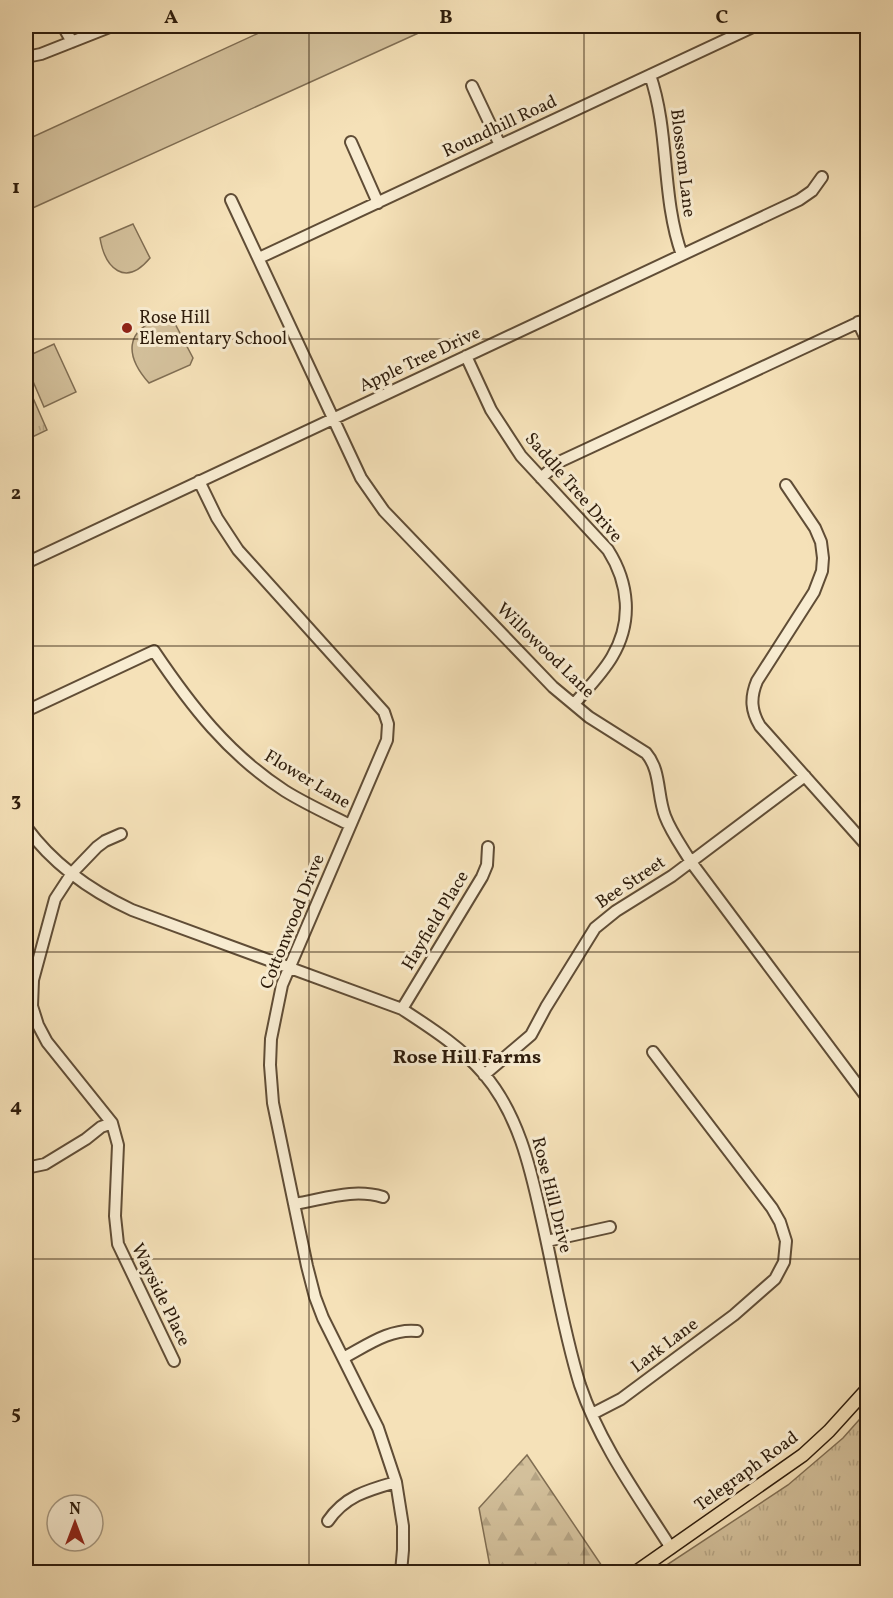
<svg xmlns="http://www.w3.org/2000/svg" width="893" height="1598" font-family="Vollkorn,serif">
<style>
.grass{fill:#d3c09b;stroke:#806e53;stroke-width:1.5}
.forest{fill:url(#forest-firs);stroke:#806e53;stroke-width:1.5}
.park{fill:url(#park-tufts);stroke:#806e53;stroke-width:1.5}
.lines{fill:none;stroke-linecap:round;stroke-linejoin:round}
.minor-casing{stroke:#604d36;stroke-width:14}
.major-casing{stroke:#2e1c0b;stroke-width:15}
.minor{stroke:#f8ecd1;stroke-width:10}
.major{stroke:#f5e1b8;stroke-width:12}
.grid{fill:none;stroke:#2e1c0b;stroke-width:1.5;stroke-opacity:0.55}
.poi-dot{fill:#8f2418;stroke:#f8ecd1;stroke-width:2}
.labels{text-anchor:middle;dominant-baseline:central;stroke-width:6;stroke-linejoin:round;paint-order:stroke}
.street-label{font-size:18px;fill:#2e1c0b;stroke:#f8ecd1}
.poi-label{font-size:18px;fill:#2e1c0b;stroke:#f8ecd1;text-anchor:start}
.neighbourhood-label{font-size:20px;font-weight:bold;fill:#2e1c0b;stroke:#f8ecd1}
.neatline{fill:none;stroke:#2e1c0b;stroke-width:2}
.grid-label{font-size:20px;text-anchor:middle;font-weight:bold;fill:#2e1c0b}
</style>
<defs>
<pattern id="forest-firs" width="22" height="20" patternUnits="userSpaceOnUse" patternTransform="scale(1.5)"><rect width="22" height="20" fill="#d3c09b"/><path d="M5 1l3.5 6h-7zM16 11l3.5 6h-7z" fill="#b5a484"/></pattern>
<pattern id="park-tufts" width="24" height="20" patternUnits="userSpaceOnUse" patternTransform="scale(1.5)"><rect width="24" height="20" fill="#d3c09b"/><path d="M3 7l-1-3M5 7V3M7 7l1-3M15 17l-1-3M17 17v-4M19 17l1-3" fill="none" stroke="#b5a484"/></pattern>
</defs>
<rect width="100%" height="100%" fill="#f5e1b8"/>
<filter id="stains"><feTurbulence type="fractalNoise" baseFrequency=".00333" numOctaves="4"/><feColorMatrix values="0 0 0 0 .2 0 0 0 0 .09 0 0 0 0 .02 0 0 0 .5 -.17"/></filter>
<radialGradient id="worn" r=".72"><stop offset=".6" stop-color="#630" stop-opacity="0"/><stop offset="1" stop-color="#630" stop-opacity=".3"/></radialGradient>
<path class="grass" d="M274,26H434L26,211V140Z
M133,224L150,258C125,288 105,268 100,238Z
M162,318H172L193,358L190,365L149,383C125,356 124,330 162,318Z
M54,344L76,392L44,407L26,365V357Z"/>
<path class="forest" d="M527,1455L606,1572H491L479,1508Z"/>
<path class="park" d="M26,382L47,430L26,440Z
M867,1411V1572H656L788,1485L843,1438Z"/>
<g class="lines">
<g class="minor-casing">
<path id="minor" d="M63,26L72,42
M26,57L41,54L112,26
M650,75C670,133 661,197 682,255
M472,86L500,145
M351,142L378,203
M231,200L361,478L384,511L553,687L589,717L646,753C661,770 657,795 665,816C671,832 682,847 691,862L868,1099
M259,258L755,26
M858,322L868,343
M466,356L491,410L521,456L608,550C629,583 633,622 612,657C602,674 587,689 574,704
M541,478L559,462L868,318
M199,481L217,518L238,550L384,712L388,724L387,740L282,985L271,1039L270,1065L273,1103L307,1266L315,1297L323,1318L378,1428L396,1482L403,1526V1550L401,1572
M786,485L815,528L821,542L823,558L822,571L814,592L757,681C750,698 751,711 760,726L868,847
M26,563L799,200L812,191L822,177
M26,711L154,651C191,706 228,754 285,791C306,804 328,814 350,825
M26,827C53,864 91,891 132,910L402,1009C431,1028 461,1047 484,1074C518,1114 530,1166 541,1216C554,1272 563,1330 580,1385C600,1444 638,1496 671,1548
M121,834L105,841L97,847L72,873L55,899L33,980L32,1006L38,1025L47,1042L112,1123L118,1145L115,1216L118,1244L174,1361
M402,1009L482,877L487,865L488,847
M484,1075L531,1035L546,1007L595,928L616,911L672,876L805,776
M26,1168L45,1164L86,1139L101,1127L112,1123
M294,1204C325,1199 353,1188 383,1197
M547,1241L610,1227
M343,1358C366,1346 390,1328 417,1331
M592,1414L621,1399L734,1315L775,1279L784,1262L786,1241L780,1222L772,1208L653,1052
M26,1438V1452
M328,1521C345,1496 368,1490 396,1482"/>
</g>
<g class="major-casing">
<path id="major" d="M636,1572L803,1455L829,1431L868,1388"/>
</g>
<use href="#minor" class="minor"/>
<use href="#major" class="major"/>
</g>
<path class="grid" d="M309,26V1572M584,26V1572M26,339H868M26,646H868M26,952H868M26,1259H868"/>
<circle class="poi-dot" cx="127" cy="328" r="6"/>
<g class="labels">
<g class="street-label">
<text transform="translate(500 127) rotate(-25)">Roundhill Road</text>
<text transform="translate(682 163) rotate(83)">Blossom Lane</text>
<text transform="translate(420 360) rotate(-25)">Apple Tree Drive</text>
<text transform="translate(573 488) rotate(49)">Saddle Tree Drive</text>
<text transform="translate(545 651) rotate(44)">Willowood Lane</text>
<text transform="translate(307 780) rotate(31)">Flower Lane</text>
<text transform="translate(631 883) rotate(-34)">Bee Street</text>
<text transform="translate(436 921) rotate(-59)">Hayfield Place</text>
<text transform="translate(293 922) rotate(-68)">Cottonwood Drive</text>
<text transform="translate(551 1195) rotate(76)">Rose Hill Drive</text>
<text transform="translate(160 1295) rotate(64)">Wayside Place</text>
<text transform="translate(665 1346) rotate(-37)">Lark Lane</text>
<text transform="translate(747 1472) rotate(-36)">Telegraph Road</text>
</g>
<g class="poi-label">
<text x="139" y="318">Rose Hill<tspan x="139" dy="21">Elementary School</tspan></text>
</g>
<g class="neighbourhood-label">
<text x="467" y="1058">Rose Hill Farms</text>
</g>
</g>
<rect width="893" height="1598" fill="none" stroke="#f5e1b8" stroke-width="66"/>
<g transform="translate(75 1523)"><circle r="28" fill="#f8ecd1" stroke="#a79982" stroke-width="1.5"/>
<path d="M0-4.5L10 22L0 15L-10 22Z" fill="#8f2418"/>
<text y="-9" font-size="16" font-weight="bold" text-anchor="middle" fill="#2e1c0b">N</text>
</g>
<rect x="33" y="33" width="827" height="1532" class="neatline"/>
<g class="grid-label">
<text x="171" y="23">A</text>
<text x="446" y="23">B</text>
<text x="722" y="23">C</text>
<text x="16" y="193">1</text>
<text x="16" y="499">2</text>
<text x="16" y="806">3</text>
<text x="16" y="1112">4</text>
<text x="16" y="1419">5</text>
</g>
<rect width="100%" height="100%" filter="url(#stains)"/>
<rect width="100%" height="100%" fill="url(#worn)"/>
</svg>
